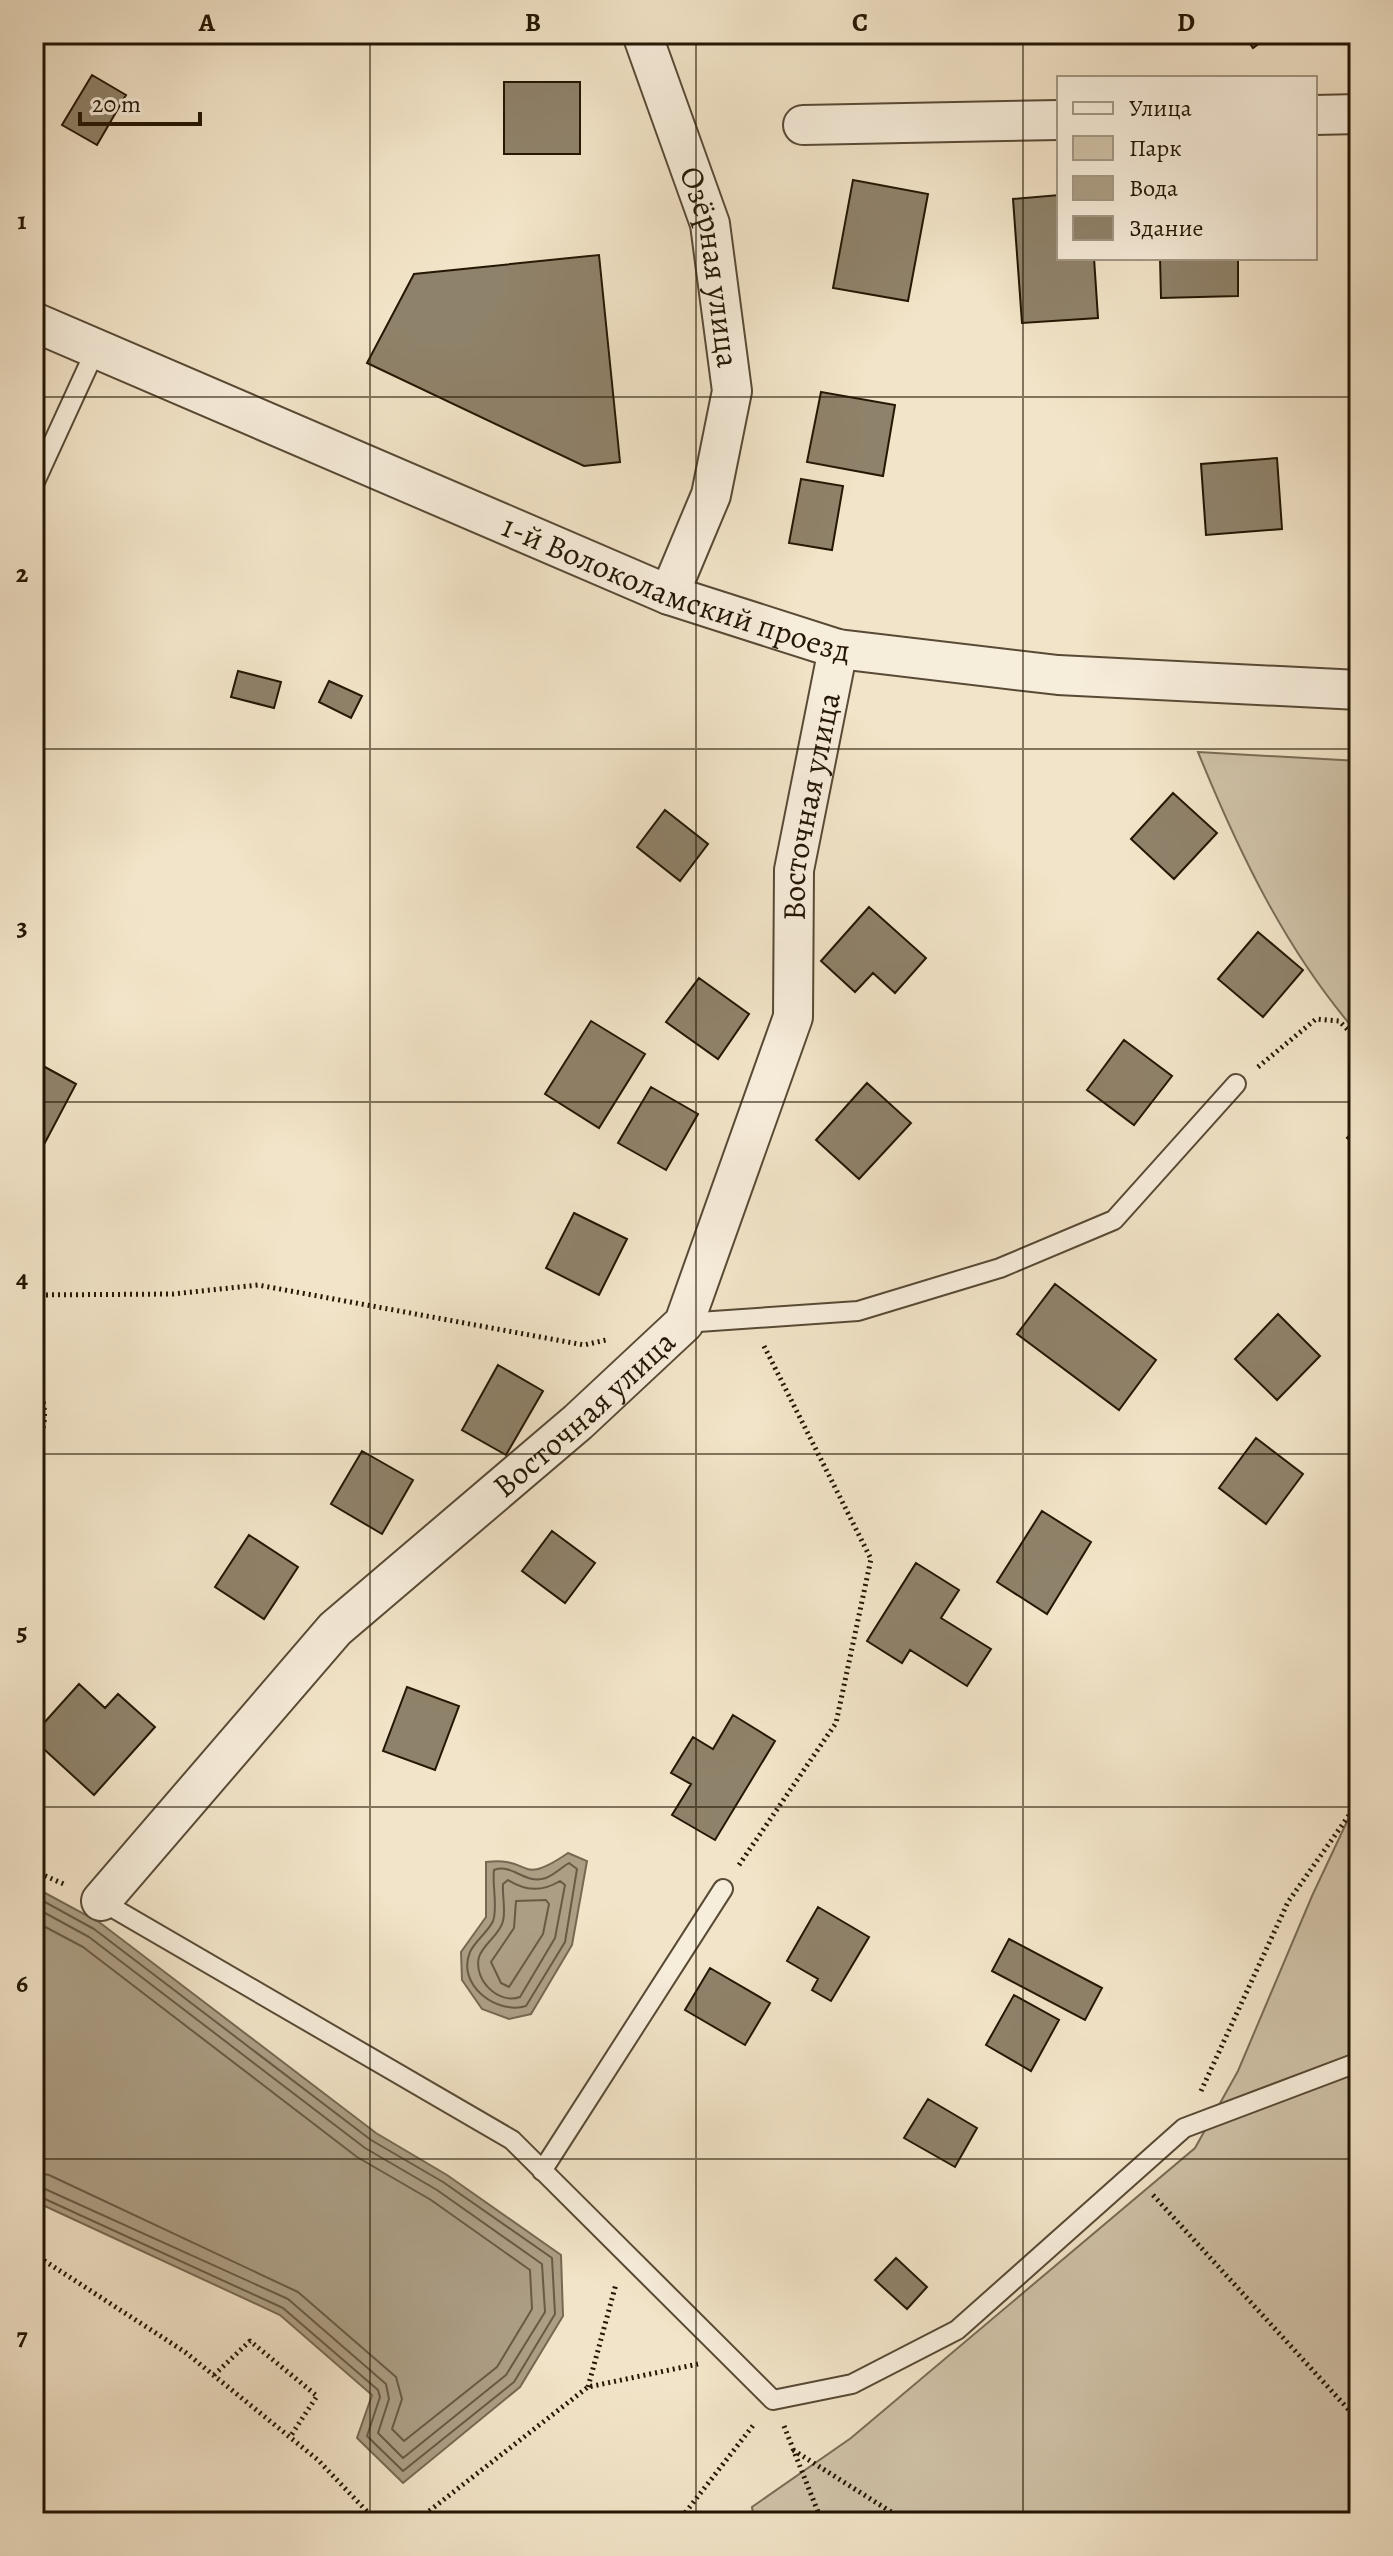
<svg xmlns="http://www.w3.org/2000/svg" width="1393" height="2556" font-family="Alegreya,serif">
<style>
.green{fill:#cfc1a7;stroke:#7a6c56;stroke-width:2}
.water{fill:#ac9e85;stroke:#766851;stroke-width:2}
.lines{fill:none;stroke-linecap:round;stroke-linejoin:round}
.shore{stroke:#685a44;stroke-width:2}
.building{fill:#8f826a;stroke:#241704;stroke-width:2}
.service-casing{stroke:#584a35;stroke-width:22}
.minor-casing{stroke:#584a35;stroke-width:42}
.path{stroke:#241704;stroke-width:5;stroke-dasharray:2 4;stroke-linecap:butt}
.service{stroke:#f7eddb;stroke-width:18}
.minor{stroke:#f7eddb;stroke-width:38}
.grid{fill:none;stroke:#241704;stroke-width:2;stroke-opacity:0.55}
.labels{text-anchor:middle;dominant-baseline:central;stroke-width:8;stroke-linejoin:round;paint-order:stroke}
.street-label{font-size:32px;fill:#241704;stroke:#f7eddb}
.neatline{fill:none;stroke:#241704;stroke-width:3}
.grid-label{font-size:26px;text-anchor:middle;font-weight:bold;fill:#241704}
</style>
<rect width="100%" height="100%" fill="#f2e4c8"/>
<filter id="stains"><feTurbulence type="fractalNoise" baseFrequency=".0025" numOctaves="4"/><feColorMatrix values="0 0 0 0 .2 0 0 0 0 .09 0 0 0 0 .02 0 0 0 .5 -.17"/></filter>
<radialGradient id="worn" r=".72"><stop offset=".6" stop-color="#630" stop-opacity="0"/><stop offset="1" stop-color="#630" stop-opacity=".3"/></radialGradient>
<path class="green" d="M1198,752L1359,761V1035C1287,953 1239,853 1198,752Z
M1359,1796V2522H754L752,2507L851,2438L1195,2148L1238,2071L1312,1896Z"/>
<path class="water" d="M568,1853L587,1861L572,1945L531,2014L509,2019L482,2009L462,1980L461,1952L486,1917V1862C533,1856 517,1888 568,1853Z
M34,1887L99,1922L376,2133L447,2175L561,2255L563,2316L520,2387L403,2483L357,2438L372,2395L280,2315L34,2201Z"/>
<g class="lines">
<path class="shore" d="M569,1863L577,1869L565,1942L526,2006C497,2015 456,1985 470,1952C475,1941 488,1932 493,1921C498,1908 492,1885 494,1870C513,1863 524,1885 546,1878C554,1875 562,1867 569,1863Z
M508,1880C526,1891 542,1892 560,1881L565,1885L555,1938L520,1997C499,2005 473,1980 479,1957C483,1944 500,1935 503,1921C506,1910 502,1895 503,1884Z
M34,1896L94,1929L371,2140L443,2182L552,2258L555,2314L514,2382L403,2471L367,2436L380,2397L378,2390L283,2308L34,2194
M516,1901L546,1900L549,1904L543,1934L509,1987L501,1983L491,1962L514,1928Z
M34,1907L89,1937L365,2148L437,2190L542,2264L545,2312L506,2375L403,2458L378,2433L389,2399L386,2384L288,2299L34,2184
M34,1921L83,1947L357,2157L431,2200L530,2270L532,2309L497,2367L404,2441L392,2429L402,2399L396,2377L298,2292L49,2175L34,2172"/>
</g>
<path class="building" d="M1243,34H1272L1253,48Z
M92,75L126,95L97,145L62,125Z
M504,82H580V154H504Z
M853,180L928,194L908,301L833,288Z
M1059,195V258H1094L1098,318L1022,323L1013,199Z
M599,255L620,462L584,466L367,363L414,274Z
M1160,258H1238V296L1161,298Z
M821,392L895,405L883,476L807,462Z
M1277,458L1282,529L1206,535L1201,464Z
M801,479L843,486L832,550L789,543Z
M238,671L281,682L274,708L231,697Z
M329,681L362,696L351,718L319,702Z
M1173,793L1217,833L1174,879L1131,839Z
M665,810L708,844L680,881L637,847Z
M869,907L926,958L895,993L873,973L855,992L821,961Z
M1258,932L1303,970L1263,1017L1218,979Z
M699,978L749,1014L718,1059L666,1022Z
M591,1021L645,1054L599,1128L545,1094Z
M1124,1040L1172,1076L1134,1125L1087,1090Z
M34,1061L76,1084L40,1152L34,1148Z
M867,1083L911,1123L859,1179L816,1140Z
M651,1087L698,1114L666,1170L618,1143Z
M1359,1124V1148L1347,1138Z
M574,1213L627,1239L599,1295L546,1268Z
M1055,1284L1156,1360L1119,1410L1017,1334Z
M1278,1314L1320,1356L1277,1400L1235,1359Z
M498,1365L543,1391L506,1455L462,1430Z
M1256,1438L1303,1474L1266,1524L1219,1488Z
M362,1451L413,1480L382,1534L331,1504Z
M1042,1511L1091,1542L1047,1614L997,1582Z
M552,1531L595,1563L565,1603L522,1571Z
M249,1535L298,1567L264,1619L215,1587Z
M916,1563L959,1590L941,1618L991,1649L967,1686L910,1650L902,1663L867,1641Z
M79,1684L105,1708L118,1694L155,1727L94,1795L34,1740V1734Z
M407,1687L459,1706L435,1770L383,1751Z
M733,1715L775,1741L715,1840L672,1815L691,1784L671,1773L693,1737L713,1749Z
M818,1907L869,1937L831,2001L812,1990L818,1979L787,1961Z
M1009,1939L1102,1988L1085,2020L992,1971Z
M710,1968L770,2003L745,2045L685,2010Z
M1014,1995L1059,2020L1031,2071L986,2045Z
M928,2099L977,2128L955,2167L904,2138Z
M896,2258L927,2287L907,2309L875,2280Z"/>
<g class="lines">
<g class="service-casing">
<path id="service" d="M34,484L96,349
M684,1323L858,1311L1000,1268L1114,1220L1236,1084
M101,1901L512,2140L773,2400L852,2384L957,2330L1184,2128L1359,2062
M542,2171L723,1889"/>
</g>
<g class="minor-casing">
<g id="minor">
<path id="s1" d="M642,34L710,224L732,391L711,495L669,595"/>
<path d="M1315,115L1359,114"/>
<path d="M803,125L1059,120"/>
<path id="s2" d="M34,322L669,595L838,649L1058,675L1359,690"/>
<path id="s3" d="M101,1901L335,1629L578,1422L684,1323L793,1017L794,870L838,649"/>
</g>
</g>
<path class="path" d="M1258,1067L1316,1019L1339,1021L1359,1041
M34,1295L173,1294L258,1285L584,1345L606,1340
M34,1380C49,1402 47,1429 34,1452
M739,1865L836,1723L871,1559L764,1346
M34,1871L66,1885
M1201,2091L1288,1902L1359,1801
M1153,2195L1359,2421
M34,2254L185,2352L318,2460L377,2522
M214,2375L250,2341L317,2396L290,2437
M588,2387L616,2284
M784,2426L822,2522
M793,2450L907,2522
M415,2522L588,2387L698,2364
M678,2522L755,2423"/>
<use href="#service" class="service"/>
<use href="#minor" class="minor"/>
</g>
<path class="grid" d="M370,34V2522M696,34V2522M1023,34V2522M34,397H1359M34,749H1359M34,1102H1359M34,1454H1359M34,1807H1359M34,2159H1359"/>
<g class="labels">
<g class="street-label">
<text stroke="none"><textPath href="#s1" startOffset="244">Озёрная улица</textPath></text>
<text stroke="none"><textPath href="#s2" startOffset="696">1-й Волоколамский проезд</textPath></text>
<text stroke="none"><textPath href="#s3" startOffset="1360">Восточная улица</textPath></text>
<text stroke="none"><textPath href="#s3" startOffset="688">Восточная улица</textPath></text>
</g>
</g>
<rect width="1393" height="2556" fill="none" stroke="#f2e4c8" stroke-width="88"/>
<rect x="1057" y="76" width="260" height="184" fill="#f7eddb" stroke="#a39785" stroke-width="2"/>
<rect x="1073" y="102" width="40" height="12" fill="#f7eddb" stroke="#a39785" stroke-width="2"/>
<text x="1129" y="116" font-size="24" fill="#241704">Улица</text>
<rect x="1073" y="136" width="40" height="24" fill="#cfc1a7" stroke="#a39785" stroke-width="2"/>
<text x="1129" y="156" font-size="24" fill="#241704">Парк</text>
<rect x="1073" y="176" width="40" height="24" fill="#ac9e85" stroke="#a39785" stroke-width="2"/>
<text x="1129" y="196" font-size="24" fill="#241704">Вода</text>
<rect x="1073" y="216" width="40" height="24" fill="#8f826a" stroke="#a39785" stroke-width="2"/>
<text x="1129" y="236" font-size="24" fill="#241704">Здание</text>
<path d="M80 112v12h120v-12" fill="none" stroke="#241704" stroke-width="4"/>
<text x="92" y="112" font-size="24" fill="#241704" stroke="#f7eddb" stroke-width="6" paint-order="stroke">20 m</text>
<rect x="44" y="44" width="1305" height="2468" class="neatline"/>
<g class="grid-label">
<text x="207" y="31">A</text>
<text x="533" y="31">B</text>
<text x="860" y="31">C</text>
<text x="1186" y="31">D</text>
<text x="22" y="229">1</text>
<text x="22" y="582">2</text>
<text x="22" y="935">3</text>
<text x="22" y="1287">4</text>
<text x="22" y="1640">5</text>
<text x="22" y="1992">6</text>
<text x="22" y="2345">7</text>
</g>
<rect width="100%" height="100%" filter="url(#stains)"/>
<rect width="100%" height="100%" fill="url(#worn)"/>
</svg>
